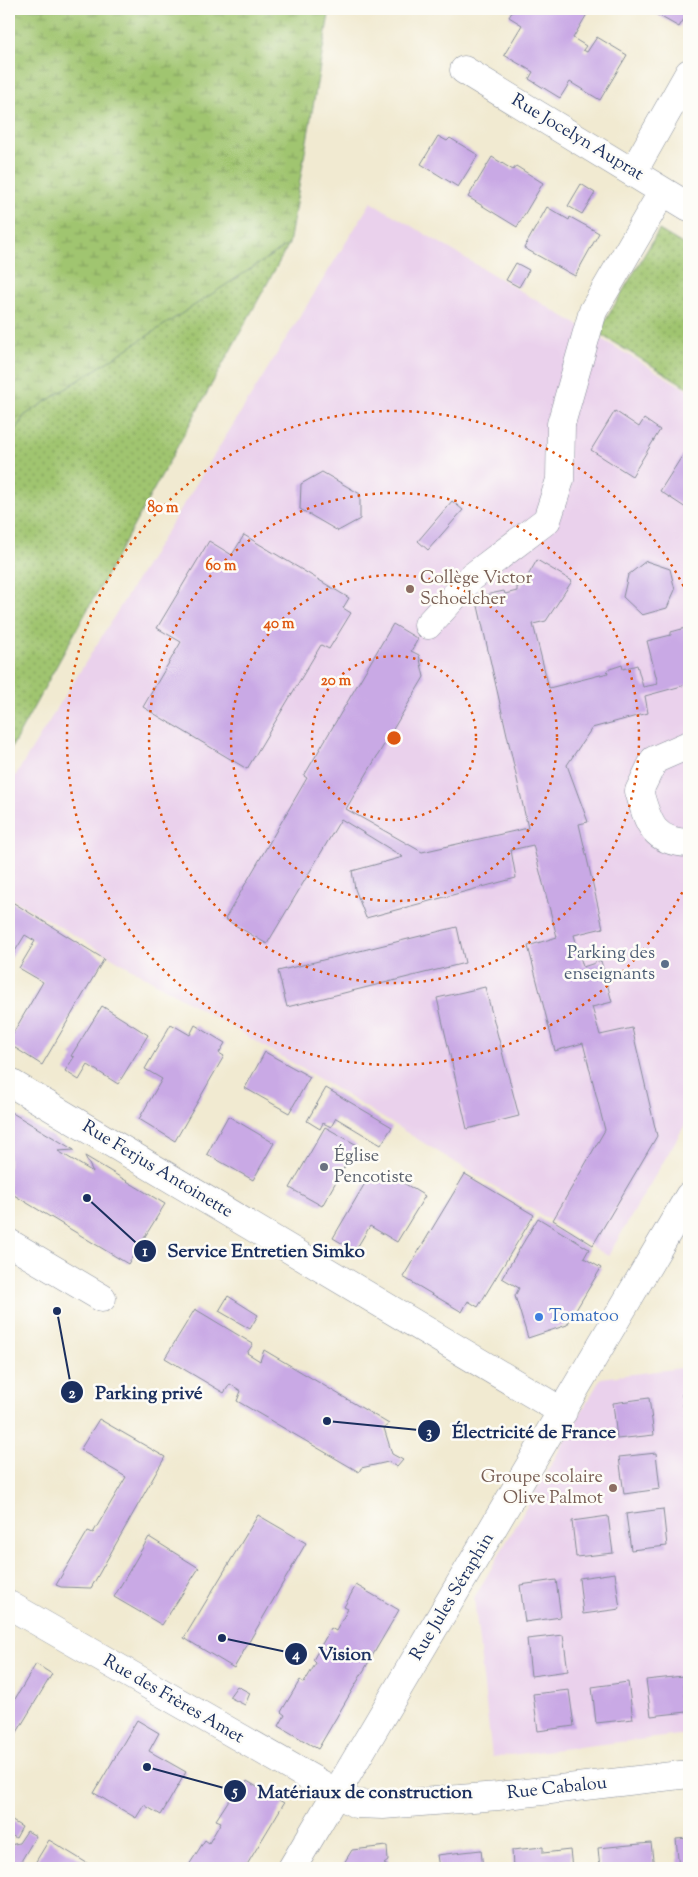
<svg xmlns="http://www.w3.org/2000/svg" width="698" height="1877" font-family="'Sorts Mill Goudy',serif">
<style>
.built{fill:#ead1ec}
.grass{fill:url(#grass-dots);stroke:#5e7a67}
.wetland{fill:url(#wetland-marsh);stroke:#5e7a67}
.building{fill:#c9a9e5}
.lines{fill:none;stroke-linecap:round;stroke-linejoin:round}
.minor-casing{stroke:#868c98;stroke-width:29}
.minor{stroke:#fff;stroke-width:28}
.ring{fill:none;stroke:#de5710;stroke-width:2.5;stroke-dasharray:2.5 5}
.education-dot{fill:#8d6e63;stroke:#fdfcf7;stroke-width:2}
.service-dot{fill:#5c6f8a;stroke:#fdfcf7;stroke-width:2}
.worship-dot{fill:#6b7280;stroke:#fdfcf7;stroke-width:2}
.shop-dot{fill:#3f7fe0;stroke:#fdfcf7;stroke-width:2}
.labels{text-anchor:middle;dominant-baseline:central;stroke-width:5;stroke-linejoin:round;paint-order:stroke}
.street-label{font-size:18px;fill:#1b2f5e;stroke:#fdfcf7}
.education-label{font-size:18px;fill:#785e54;stroke:#fdfcf7;text-anchor:start}
.service-label{font-size:18px;fill:#4e5e75;stroke:#fdfcf7;text-anchor:end}
.worship-label{font-size:18px;fill:#5b616d;stroke:#fdfcf7;text-anchor:start}
.shop-label{font-size:18px;fill:#366cbe;stroke:#fdfcf7;text-anchor:start}
.centre{fill:#de5710;stroke:#fdfcf7;stroke-width:2.5}
.ring-label{font-size:15px;text-anchor:middle;font-weight:bold;fill:#de5710;stroke:#fdfcf7;stroke-width:5;stroke-linejoin:round;paint-order:stroke}
.leader{fill:none;stroke:#1b2f5e;stroke-width:2}
.callout-dot{fill:#1b2f5e;stroke:#fdfcf7;stroke-width:2}
.mark-label{font-size:15px;text-anchor:middle;font-weight:bold;fill:#fff}
.callout-label{font-size:19px;text-anchor:middle;font-weight:bold;fill:#1b2f5e;stroke:#fdfcf7;stroke-width:5;stroke-linejoin:round;paint-order:stroke}
</style>
<defs>
<pattern id="grass-dots" width="8" height="8" patternUnits="userSpaceOnUse" patternTransform="scale(1.25)"><rect width="8" height="8" fill="#a0c570"/><path d="M2 2h.1M6 6h.1" fill="none" stroke="#82a05f" stroke-width="1.8" stroke-linecap="round"/></pattern>
<pattern id="wetland-marsh" width="20" height="14" patternUnits="userSpaceOnUse" patternTransform="scale(1.25)"><rect width="20" height="14" fill="#a0c570"/><path d="M1 5h8M5 5V1M11 12h8M15 12V8" fill="none" stroke="#82a05f"/></pattern>
</defs>
<rect width="100%" height="100%" fill="#fdfcf7"/>
<filter id="ink" filterUnits="userSpaceOnUse"><feTurbulence type="fractalNoise" baseFrequency=".02" numOctaves="2"/><feDisplacementMap in="SourceGraphic" scale="10" xChannelSelector="R" yChannelSelector="G"/><feConvolveMatrix kernelMatrix="1 2 1 2 8 2 1 2 1" color-interpolation-filters="sRGB"/></filter>
<filter id="wash" filterUnits="userSpaceOnUse"><feTurbulence type="fractalNoise" baseFrequency=".0096" numOctaves="4" result="noise"/><feDisplacementMap in="SourceGraphic" scale="20" xChannelSelector="R" yChannelSelector="G"/><feGaussianBlur stdDeviation="1.12" result="paint"/><feColorMatrix in="noise" values="0 0 0 0 0 0 0 0 0 0 0 0 0 0 0 0 0 1.4 0 .05"/><feComposite in="paint" operator="in"/></filter>
<g filter="url(#wash)">
<rect width="100%" height="100%" fill="#f1ead1"/>
<path class="built" d="M371,202L689,391V1118L608,1256L313,1075L9,897V786Z
M689,1367V1734L492,1757L474,1598L601,1378Z"/>
<path class="grass" d="M659,230L689,248V388L598,333Z
M289,244L9,752V439L25,415Z"/>
<path class="wetland" d="M9,9H330L289,244L25,415L9,439Z"/>
<g id="blocks">
<path class="building" d="M514,9H590L573,38L586,46L583,50L587,52L597,37L627,55L600,100L570,82L560,98L529,79L533,72L504,55L522,25L509,17Z
M647,9H689V11L679,27Z
M438,136L447,141L450,138L478,155L458,187L421,164Z
M492,157L513,170L516,166L543,183L517,227L468,197Z
M581,184L595,193L582,214L568,206Z
M547,207L569,220L570,217L599,233L575,276L524,248Z
M516,263L529,270L519,287L506,280Z
M615,411L639,427L644,419L660,430L632,476L591,450Z
M684,453L689,457V510L660,491Z
M322,472L360,494V519L338,531L300,509L301,484Z
M452,501L463,510L428,550L418,541Z
M244,535L349,598L343,608L351,613L329,649L321,645L247,769L143,707L181,642L157,628L209,541L232,555Z
M537,560L572,581L546,621L533,624L549,688L608,673L607,670L622,665L623,669L637,665L643,687L658,684L647,641L671,635V632L689,627V684L645,696L648,713L592,728L567,765L588,822L579,824L603,928L574,935L583,967L601,961L612,1002L592,1007L600,1035L632,1028L657,1136L593,1245L553,1220L605,1130L583,1043L555,1051L528,946L557,937L533,845L511,850L516,878L366,918L355,889L352,871L403,857L341,819L267,944L225,919L307,778L304,776L393,624L418,639L411,651L419,655L424,677L346,809L422,852L528,828L476,597L504,591L505,594L517,591V587L522,586Z
M646,561L670,569L675,590L667,608L642,615L623,597L628,575Z
M9,900L104,959L42,1065L9,1044V1040L43,982L19,968L35,941L25,935L9,961Z
M457,927L465,963L287,1007L278,971Z
M485,987L519,1116L467,1129L437,998Z
M102,1006L148,1035L118,1084L88,1065L79,1080L65,1071L74,1057L71,1056Z
M171,1024L190,1035L195,1025L225,1043L219,1053L224,1056L175,1141L139,1119L162,1079L145,1069Z
M265,1052L310,1077L289,1113L245,1088Z
M326,1088L392,1127L381,1145L336,1118L331,1127L323,1123L320,1129L307,1121Z
M9,1111L74,1150L58,1151L93,1172L85,1156L165,1204L128,1264L9,1192Z
M228,1116L274,1143L253,1180L207,1154Z
M325,1127L357,1145L322,1206L290,1188Z
M384,1171L425,1196L397,1242L370,1226L355,1251L333,1238L368,1178L377,1183Z
M465,1174L534,1215L478,1307L468,1301L462,1312L403,1277Z
M538,1218L589,1249L584,1258L601,1268L567,1325L528,1338L515,1296L519,1288L502,1278Z
M228,1296L258,1315L250,1329L219,1311Z
M195,1309L253,1344L247,1353L260,1361L264,1350L389,1424L384,1428L392,1454L403,1460L397,1467L388,1462L361,1468L359,1472L237,1401L241,1391L230,1384L224,1393L165,1358Z
M689,1393V1430H686L682,1394Z
M649,1398L654,1435L617,1439L613,1403Z
M99,1419L165,1457L91,1588L61,1587L56,1585L88,1531L93,1533L126,1477L80,1450Z
M656,1453L660,1489L624,1494L619,1457Z
M663,1509L667,1546L631,1550L626,1514Z
M258,1515L306,1543L234,1668L184,1638Z
M608,1516L613,1553L576,1557L572,1521Z
M149,1537L199,1568L162,1625L114,1597Z
M615,1573L620,1609L583,1614L579,1578Z
M556,1580L561,1617L525,1622L520,1585Z
M356,1585L399,1610L318,1749L279,1726L285,1715L281,1712L300,1680L304,1683L316,1663L313,1660L331,1628L336,1631L348,1609L344,1607Z
M563,1635L568,1671L531,1676L527,1639Z
M36,1664L52,1674L13,1739L9,1736V1709Z
M683,1676L687,1712L651,1716L646,1680Z
M628,1682L633,1719L596,1723L592,1687Z
M237,1686L250,1693L245,1705L229,1697Z
M569,1690L574,1726L538,1731L533,1694Z
M137,1720L159,1733L149,1751L186,1772L161,1815L144,1805L136,1818L94,1793Z
M247,1781L284,1803L245,1868H187L205,1840L209,1843L221,1822L216,1820L236,1789L241,1791Z
M9,1819L22,1827L16,1838L9,1834Z
M27,1831L36,1836L17,1868H9V1863L13,1856L10,1845L19,1843Z
M689,1838V1868H679L676,1839Z
M49,1840L59,1846L95,1868H32Z
M651,1843L654,1868H600L598,1848Z
M387,1846L388,1861L384,1864L391,1868H341L352,1850Z
M543,1847V1853L570,1850L572,1868H513L512,1850Z
M481,1850L483,1868H439L437,1855Z"/>
</g>
</g>
<g filter="url(#ink)">
<use href="#blocks" fill-opacity="0" stroke="#868c98" stroke-width="1"/>
<g class="lines">
<g class="minor-casing">
<path id="minor" d="M464,70L689,207
M633,172L689,73
M428,625L472,577L547,520L560,480L561,424L593,311L663,191
M689,747L686,746L654,760L639,791C648,822 652,842 689,843
M9,1082L563,1412
M9,1243L102,1298
M9,1605L356,1804L383,1805L498,1796L689,1774
M292,1868L689,1196"/>
</g>
<use href="#minor" class="minor"/>
</g>
</g>
<g class="ring">
<circle cx="394" cy="738" r="82"/>
<circle cx="394" cy="738" r="163"/>
<circle cx="394" cy="738" r="245"/>
<path d="M689 879A327 327 0 1 1 689 597"/>
</g>
<g class="education-dot">
<circle cx="410" cy="589" r="5"/>
<circle cx="613" cy="1488" r="5"/>
</g>
<circle class="service-dot" cx="665" cy="964" r="5"/>
<circle class="worship-dot" cx="324" cy="1167" r="5"/>
<circle class="shop-dot" cx="539" cy="1317" r="5"/>
<g class="labels">
<g class="street-label">
<text transform="translate(577 138) rotate(31)">Rue Jocelyn Auprat</text>
<text transform="translate(157 1170) rotate(31)">Rue Ferjus Antoinette</text>
<text transform="translate(453 1597) rotate(-59)">Rue Jules Séraphin</text>
<text transform="translate(173 1700) rotate(30)">Rue des Frères Amet</text>
<text transform="translate(557 1789) rotate(-6)">Rue Cabalou</text>
</g>
<g class="education-label">
<text x="420" y="579">Collège Victor<tspan x="420" dy="21">Schoelcher</tspan></text>
<text x="603" y="1478" text-anchor="end">Groupe scolaire<tspan x="603" dy="21">Olive Palmot</tspan></text>
</g>
<g class="service-label">
<text x="655" y="954">Parking des<tspan x="655" dy="21">enseignants</tspan></text>
</g>
<g class="worship-label">
<text x="334" y="1157">Église<tspan x="334" dy="21">Pencotiste</tspan></text>
</g>
<g class="shop-label">
<text x="549" y="1317">Tomatoo</text>
</g>
</g>
<circle cx="394" cy="738" r="8" class="centre"/>
<g class="ring-label">
<text x="163" y="512">80 m</text>
<text x="221" y="570">60 m</text>
<text x="279" y="628">40 m</text>
<text x="336" y="685">20 m</text>
</g>
<path class="leader" d="M87 1198L145 1251M57 1311L72 1392M327 1421L429 1431M222 1638L296 1654M147 1767L235 1791"/>
<g class="callout-dot">
<circle cx="87" cy="1198" r="5"/>
<circle cx="57" cy="1311" r="5"/>
<circle cx="327" cy="1421" r="5"/>
<circle cx="222" cy="1638" r="5"/>
<circle cx="147" cy="1767" r="5"/>
<circle cx="145" cy="1251" r="12"/>
<circle cx="72" cy="1392" r="12"/>
<circle cx="429" cy="1431" r="12"/>
<circle cx="296" cy="1654" r="12"/>
<circle cx="235" cy="1791" r="12"/>
</g>
<g class="mark-label">
<text x="145" y="1256">1</text>
<text x="72" y="1398">2</text>
<text x="429" y="1437">3</text>
<text x="296" y="1659">4</text>
<text x="235" y="1796">5</text>
</g>
<g class="callout-label">
<text x="266" y="1257">Service Entretien Simko</text>
<text x="149" y="1399">Parking privé</text>
<text x="534" y="1438">Électricité de France</text>
<text x="345" y="1660">Vision</text>
<text x="365" y="1798">Matériaux de construction</text>
</g>
<rect width="698" height="1877" fill="none" stroke="#fdfcf7" stroke-width="30"/>
</svg>
